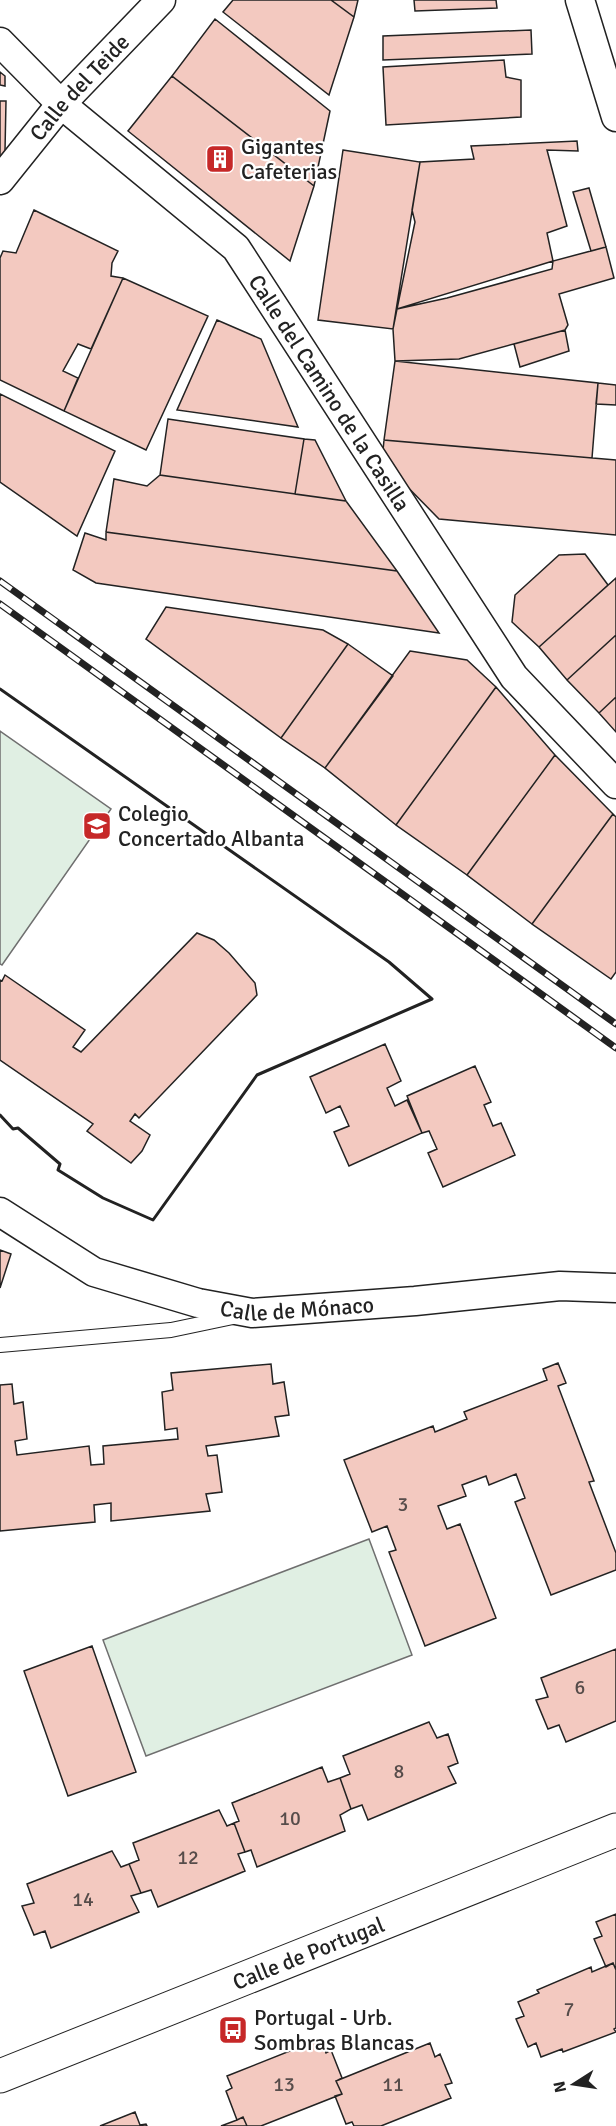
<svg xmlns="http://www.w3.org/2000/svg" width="616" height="2126" font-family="Signika,sans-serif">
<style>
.green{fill:#e0efe3;stroke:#6f6f6f;stroke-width:1.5}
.building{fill:#f3c9c0;stroke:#222;stroke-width:1.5}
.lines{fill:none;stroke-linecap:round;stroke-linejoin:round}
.service-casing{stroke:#222;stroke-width:16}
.minor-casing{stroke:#222;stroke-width:31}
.primary-casing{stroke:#222;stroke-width:35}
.service{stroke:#fff;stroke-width:14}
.minor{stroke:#fff;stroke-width:28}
.primary{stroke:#fff;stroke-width:33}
.rail-casing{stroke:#222;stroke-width:7}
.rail{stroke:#fff;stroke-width:4.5;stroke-dasharray:14;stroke-linecap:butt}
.wall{stroke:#222;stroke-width:3}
.labels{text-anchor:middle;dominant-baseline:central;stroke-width:4.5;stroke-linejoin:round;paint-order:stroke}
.number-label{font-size:20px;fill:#564c4a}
.street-label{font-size:22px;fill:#222;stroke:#fff}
.poi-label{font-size:22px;fill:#222;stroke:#fff;text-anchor:start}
</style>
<rect width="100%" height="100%" fill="#fff"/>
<path class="green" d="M0,731L111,809L2,965L0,964Z
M369,1539L412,1655L146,1756L103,1640Z"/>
<path class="building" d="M233,0H331L354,17L329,95L223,12Z
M331,0H358L354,17Z
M414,0H496L497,8L415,11Z
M215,19L330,111L314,186L172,76Z
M531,30L532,54L383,60V36Z
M504,60L506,77L521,80V117L386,125L383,67Z
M0,72L5,76V86L0,85Z
M172,76L314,186L290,261L128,131Z
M0,101H6L5,151L0,158Z
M577,141L578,151L547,150L567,226L547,233L553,261L397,309L415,222L412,210L420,162L474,159L471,146Z
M343,150L420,162L393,329L318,320Z
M589,188L606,247L591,251L573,192Z
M34,210L118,251L112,263L111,276L123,278L91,349L78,344L63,371L78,378L64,411L0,380V258L3,251L16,253Z
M606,247L614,278L559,294L568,325L565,330L459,359L395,361L393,329L397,309L447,298L552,269L553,261Z
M123,278L208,316L146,450L64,411Z
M217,320L261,339L298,427L177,410Z
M565,330L569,351L520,367L514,344Z
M395,361L598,383L592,458L384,440Z
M598,383L616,385V405L596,404Z
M0,394L115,451L77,536L0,482Z
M168,419L304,439L295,494L160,475Z
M304,439L315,440L346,501L295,494Z
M384,440L616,460V535L439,519L382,461Z
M160,475L346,501L397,571L106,532L114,479L147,486Z
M106,532L397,571L439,633L96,583L73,570L85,533L106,540Z
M585,554L608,585L539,647L512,622L515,595L559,555Z
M616,578V635L567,680L539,647Z
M166,607L323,630L348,644L281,738L146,639Z
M616,635V697L599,713L567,680Z
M348,644L393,676L325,768L281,738Z
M410,651L467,660L496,687L396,825L325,768Z
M496,687L555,755L467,875L396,825Z
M616,697V732L599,713Z
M555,755L613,814L532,924L467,875Z
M613,814L616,817V972L611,979L532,924Z
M197,933L214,940L229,953L255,983L257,995L139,1118L135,1114L130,1121L150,1135L142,1151L131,1163L87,1131L93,1124L0,1060V980L2,981L5,975L85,1030L73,1047L81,1052Z
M385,1044L401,1081L387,1088L395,1106L407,1100L422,1133L349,1166L334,1132L349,1126L340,1106L326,1113L310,1077Z
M475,1066L491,1102L484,1105L493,1126L501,1123L515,1155L443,1187L428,1153L437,1149L429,1131L422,1133L407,1096Z
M0,1250L11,1254L0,1288Z
M558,1363L566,1383L558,1386L594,1481L589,1482L616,1553V1570L551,1595L515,1502L525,1498L516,1474L489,1485L486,1476L462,1485L466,1496L438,1506L447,1529L460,1524L496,1618L425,1646L389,1552L396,1550L387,1526L372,1532L344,1460L433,1426L435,1432L467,1419L464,1412L547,1380L543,1369Z
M271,1364L273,1384L284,1382L289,1415L275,1417L279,1436L206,1446L208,1456L217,1455L222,1492L206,1494L210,1511L111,1521V1503L94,1505L95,1522L0,1531V1385L12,1384L14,1404L23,1402L27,1439L15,1441L17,1455L89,1446L91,1465L104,1464L103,1446L178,1439L177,1428L165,1430L162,1392L173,1390L171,1373Z
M92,1646L136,1772L68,1796L24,1671Z
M616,1649V1721L566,1742L559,1725L548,1729L536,1700L548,1697L541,1678Z
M429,1722L437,1738L448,1734L458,1763L448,1767L456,1783L368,1820L362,1805L351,1809L340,1778L350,1774L343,1756Z
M322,1767L328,1782L340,1778L351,1809L340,1815L345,1831L257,1867L251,1850L245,1852L234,1823L239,1821L232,1803Z
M219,1810L227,1826L234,1823L245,1852L238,1854L245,1871L158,1907L151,1890L141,1893L129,1864L139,1860L133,1843Z
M112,1851L121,1867L129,1864L141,1893L131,1896L139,1912L51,1948L45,1931L34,1935L22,1906L34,1903L27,1884Z
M616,1914V1970L613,1963L606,1967L594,1939L602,1936L596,1922Z
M613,1963L616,1970V2028L614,2029L616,2032L563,2052L562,2049L541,2057L536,2043L528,2047L516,2019L524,2016L518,2002L539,1993L537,1990L591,1967L592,1972Z
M320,2039L326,2053L331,2050L342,2078L336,2081L342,2094L261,2126H247L243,2117L237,2120L226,2091L232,2088L227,2076Z
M430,2043L435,2057L440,2054L452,2083L445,2085L451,2098L381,2126H354L352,2122L346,2124L335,2096L342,2094L336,2081Z
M135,2112L140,2125L146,2124L147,2126H100Z
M243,2117L247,2126H221L237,2120Z"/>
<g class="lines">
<g class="service-casing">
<path id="service" d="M0,1345L171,1330L233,1317"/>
</g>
<g class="minor-casing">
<g id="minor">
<path d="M580,0L616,117"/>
<path id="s1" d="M0,42L61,104L236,248L514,677L616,784"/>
<path id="s2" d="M0,180L61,104L161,0"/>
<path id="s3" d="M0,1212L94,1272L198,1303L252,1313L415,1301L560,1286L616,1288"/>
</g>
</g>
<g class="primary-casing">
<g id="primary">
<path id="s4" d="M0,2076L616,1830"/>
</g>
</g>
<use href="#service" class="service"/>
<use href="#minor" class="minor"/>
<use href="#primary" class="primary"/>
<g class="rail-casing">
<path id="rail" d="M0,581L616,1024
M0,604L616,1048"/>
</g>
<use href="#rail" class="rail"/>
<path class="wall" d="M0,689L389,962L432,999L257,1075L153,1220L103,1198L58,1170L60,1164L18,1128L13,1129L0,1115"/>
</g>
<defs>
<g id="building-square" transform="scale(1.5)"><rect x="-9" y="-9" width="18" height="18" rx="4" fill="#c62828" stroke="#fff"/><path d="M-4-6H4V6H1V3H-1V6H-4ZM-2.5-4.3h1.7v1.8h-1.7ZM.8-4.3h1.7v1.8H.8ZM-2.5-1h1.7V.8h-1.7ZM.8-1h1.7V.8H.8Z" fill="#fff"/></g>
<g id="school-square" transform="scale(1.5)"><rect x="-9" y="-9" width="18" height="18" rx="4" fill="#c62828" stroke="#fff"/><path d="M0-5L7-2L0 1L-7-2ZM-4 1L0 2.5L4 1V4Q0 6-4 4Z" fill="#fff"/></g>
<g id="bus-square" transform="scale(1.5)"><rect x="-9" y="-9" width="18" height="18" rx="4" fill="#c62828" stroke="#fff"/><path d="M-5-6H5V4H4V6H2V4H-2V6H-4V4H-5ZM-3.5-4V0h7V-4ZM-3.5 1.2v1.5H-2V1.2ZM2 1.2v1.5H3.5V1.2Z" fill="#fff"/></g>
</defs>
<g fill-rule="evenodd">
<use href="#building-square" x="220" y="159"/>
<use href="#school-square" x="97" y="826"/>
<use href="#bus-square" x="233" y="2030"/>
</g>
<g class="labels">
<g class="number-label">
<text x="403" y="1504">3</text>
<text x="580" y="1687">6</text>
<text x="399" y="1771">8</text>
<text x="290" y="1818">10</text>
<text x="188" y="1857">12</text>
<text x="83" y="1899">14</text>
<text x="569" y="2009">7</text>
<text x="284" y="2084">13</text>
<text x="393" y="2084">11</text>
</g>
<g class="street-label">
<text stroke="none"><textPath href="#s2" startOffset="122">Calle del Teide</textPath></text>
<text stroke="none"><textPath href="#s1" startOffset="486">Calle del Camino de la Casilla</textPath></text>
<text stroke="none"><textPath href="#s3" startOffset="320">Calle de Mónaco</textPath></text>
<text stroke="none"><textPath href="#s4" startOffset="332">Calle de Portugal</textPath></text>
</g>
<g class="poi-label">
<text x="241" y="146">Gigantes<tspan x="241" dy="25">Cafeterias</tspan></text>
<text x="118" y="813">Colegio<tspan x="118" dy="25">Concertado Albanta</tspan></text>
<text x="254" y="2017">Portugal - Urb.<tspan x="254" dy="25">Sombras Blancas</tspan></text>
</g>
</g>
<g transform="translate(574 2084) rotate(258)" stroke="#ffffff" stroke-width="4.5" paint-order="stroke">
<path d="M0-4.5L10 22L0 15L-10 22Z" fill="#222222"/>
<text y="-9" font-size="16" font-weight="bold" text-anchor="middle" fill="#222222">N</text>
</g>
</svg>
